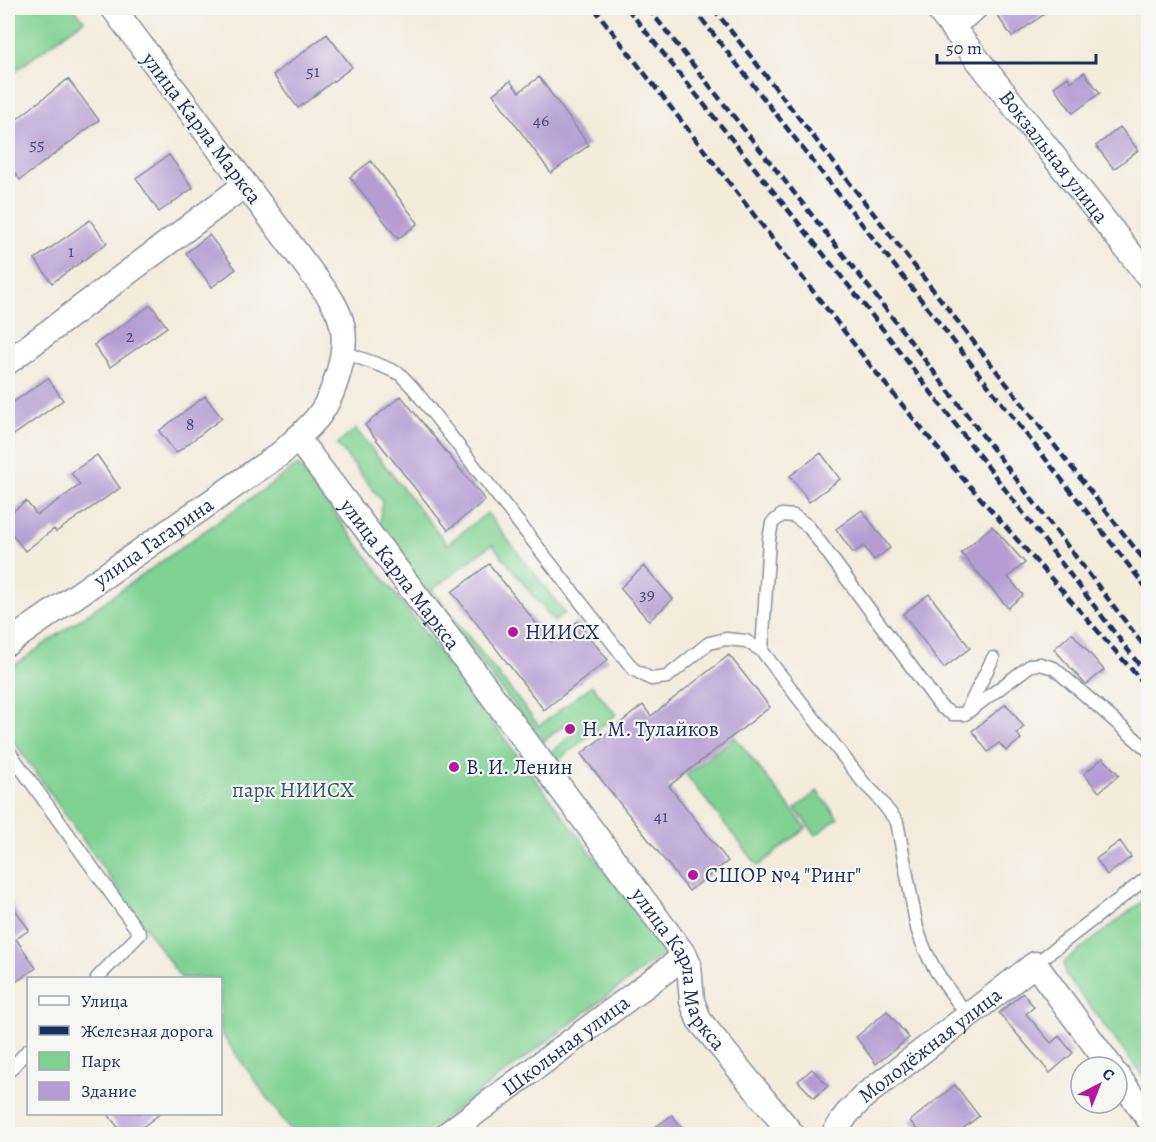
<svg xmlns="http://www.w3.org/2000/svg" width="1156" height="1142" font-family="Alegreya,serif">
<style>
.green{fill:#80d293;stroke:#4e8078;stroke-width:1.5}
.building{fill:#b59dd3}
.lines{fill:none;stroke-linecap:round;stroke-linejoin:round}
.lane-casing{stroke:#878e9c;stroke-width:15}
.street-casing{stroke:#878e9c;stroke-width:27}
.lane{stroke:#fff;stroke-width:12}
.street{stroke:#fff;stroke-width:24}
.rail{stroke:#1b2f5e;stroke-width:4.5;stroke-dasharray:9 4.5;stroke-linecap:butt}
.poi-dot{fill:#b5179e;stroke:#f6f6f2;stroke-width:2}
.labels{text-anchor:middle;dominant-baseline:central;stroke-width:4.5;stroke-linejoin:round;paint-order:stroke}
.number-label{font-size:18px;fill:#424a7b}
.street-label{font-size:21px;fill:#1b2f5e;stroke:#f6f6f2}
.poi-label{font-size:21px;fill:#1b2f5e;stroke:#f6f6f2;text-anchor:start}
.park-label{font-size:21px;fill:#34586b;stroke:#f6f6f2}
</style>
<rect width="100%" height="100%" fill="#f6f6f2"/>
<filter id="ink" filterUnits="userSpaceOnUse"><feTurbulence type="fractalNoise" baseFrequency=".0167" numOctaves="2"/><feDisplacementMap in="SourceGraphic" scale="12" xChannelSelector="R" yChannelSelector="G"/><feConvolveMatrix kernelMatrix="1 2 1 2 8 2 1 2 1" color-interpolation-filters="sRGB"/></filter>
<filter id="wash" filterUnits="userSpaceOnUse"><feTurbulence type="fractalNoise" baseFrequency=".008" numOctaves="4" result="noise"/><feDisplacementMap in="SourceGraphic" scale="24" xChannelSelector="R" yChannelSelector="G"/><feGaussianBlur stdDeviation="1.35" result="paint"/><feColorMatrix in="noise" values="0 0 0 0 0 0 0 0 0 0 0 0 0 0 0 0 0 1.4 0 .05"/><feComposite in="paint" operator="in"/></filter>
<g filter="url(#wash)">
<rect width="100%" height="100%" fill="#f3ecdb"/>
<path class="green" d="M8,8H74L84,20L8,76Z
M356,429L447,544L487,513L565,613L554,622L492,544L432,590L539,726L592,685L616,715L557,761L550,753L578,730L570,720L543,742L379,534L382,501L337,444Z
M298,465L666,952L424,1134H293L221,1033L220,978H181L8,734V670Z
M735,737L806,828L758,866L686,775Z
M817,791L838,818L816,835L795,809Z
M1148,897V1078L1146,1080L1065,974L1064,962Z"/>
<g id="blocks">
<path class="building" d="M992,8H1053L1012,37Z
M327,34L352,67L298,108L273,75Z
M1084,72L1100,93L1073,113L1054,87L1068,77L1071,82Z
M539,77L589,145L551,173L493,94L510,81L519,92Z
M68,79L99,120L20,180L8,163V126Z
M1120,127L1138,150L1114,169L1096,146Z
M169,155L193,188L159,212L136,178Z
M371,161L418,223L398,239L350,177Z
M90,220L107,243L52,283L35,259Z
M209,235L236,269L212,287L186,253Z
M151,305L167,327L110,367L94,345Z
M48,378L63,400L8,439V406Z
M205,396L222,418L176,453L159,431Z
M401,396L485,500L448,530L365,425Z
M821,453L840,479L809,502L790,476Z
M97,455L120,488L56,532L54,529L25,551L8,529V515L26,501L37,515L80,485L71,473Z
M862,510L890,548L874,560L864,546L853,553L836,529Z
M992,526L1025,563L1008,577L1023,595L1008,608L961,553Z
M489,564L551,642L577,622L608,660L544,710L452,592Z
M644,566L673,599L649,621L620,588Z
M929,594L970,648L944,668L903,614Z
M1072,633L1104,670L1086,685L1054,649Z
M729,655L770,707L669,786L728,861L689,891L581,754L643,705L651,716Z
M1006,704L1024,727L1017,733L1021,739L1006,751L999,743L988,752L972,731Z
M1103,758L1119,775L1099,792L1084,774Z
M1120,841L1131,857L1107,875L1096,859Z
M8,899L29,930L16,939L36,968L8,987Z
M1023,993L1034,1007L1026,1014L1051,1043L1059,1036L1073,1053L1050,1073L999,1013Z
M887,1011L909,1038L876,1064L856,1037Z
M812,1069L828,1086L814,1098L798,1081Z
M955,1085L979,1116L956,1134H921L910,1121Z
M107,1113H161L133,1134H123Z
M672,1115L687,1134H646Z"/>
</g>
</g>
<g filter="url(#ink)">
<use href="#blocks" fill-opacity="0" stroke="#878e9c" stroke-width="1.5"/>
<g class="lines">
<g class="lane-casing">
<path id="lane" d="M343,352L382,366L400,374L414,389L633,669L651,679L667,677L709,643L726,639L746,641L762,651L863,782L877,796L897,822L917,928C928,965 946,986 968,1016
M762,651L769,539L772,523L782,515L794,516L808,526L941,707L952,714H965L1031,665L1040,664L1054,668L1148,750
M966,712L993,658
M8,750L140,934L97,978
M1035,964L1148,877
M8,1072L28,1050"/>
</g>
<g class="street-casing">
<g id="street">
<path id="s1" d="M937,8L1148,276"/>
<path d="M952,26L975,8"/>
<path d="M8,362L245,185"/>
<path id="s2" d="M297,438L470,666L685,956L689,965L692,1001L699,1020L792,1134"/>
<path id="s3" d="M8,643L280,454C293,442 306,431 317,418C334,397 350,347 341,321C339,312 334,304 329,296L113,8"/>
<path d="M1117,1075L1148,1118"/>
<path id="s4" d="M447,1134L685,956"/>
<path id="s5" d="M834,1134L846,1115L864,1096L1035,964L1111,1067"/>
</g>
</g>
<use href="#lane" class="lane"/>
<use href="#street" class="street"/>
<path class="rail" d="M594,8L874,370L952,466L1148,688
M627,8L868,310L1147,675
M648,8L875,295L1148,651
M693,8L1148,590
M713,8L1148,565"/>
</g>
</g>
<g class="poi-dot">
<circle cx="513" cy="632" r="6"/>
<circle cx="570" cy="729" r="6"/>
<circle cx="454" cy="767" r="6"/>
<circle cx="693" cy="875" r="6"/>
</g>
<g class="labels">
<g class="number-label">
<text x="313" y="71">51</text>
<text x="541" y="120">46</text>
<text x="37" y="144">55</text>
<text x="71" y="251">1</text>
<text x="130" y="336">2</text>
<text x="190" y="424">8</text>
<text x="647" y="594">39</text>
<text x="661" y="816">41</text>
</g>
<g class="street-label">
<text transform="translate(202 128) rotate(53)">улица Карла Маркса</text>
<text stroke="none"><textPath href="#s1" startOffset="189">Вокзальная улица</textPath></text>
<text stroke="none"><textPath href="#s3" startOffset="177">улица Гагарина</textPath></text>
<text stroke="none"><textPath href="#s2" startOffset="171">улица Карла Маркса</textPath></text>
<text stroke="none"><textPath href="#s2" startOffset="657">улица Карла Маркса</textPath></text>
<text stroke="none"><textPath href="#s4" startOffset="148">Школьная улица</textPath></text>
<text stroke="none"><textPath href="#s5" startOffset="132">Молодёжная улица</textPath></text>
</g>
<g class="poi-label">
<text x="525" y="632">НИИСХ</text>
<text x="582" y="729">Н. М. Тулайков</text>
<text x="466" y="767">В. И. Ленин</text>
<text x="705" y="875">СШОР №4 "Ринг"</text>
</g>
<g class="park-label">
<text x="293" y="790">парк НИИСХ</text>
</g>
</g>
<rect width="1156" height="1142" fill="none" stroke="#f6f6f2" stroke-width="30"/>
<rect x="27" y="977" width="195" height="138" fill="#f6f6f2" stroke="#9ea6b7" stroke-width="1.5"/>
<rect x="39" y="996" width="30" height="9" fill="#ffffff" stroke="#9ea6b7" stroke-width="1.5"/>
<text x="81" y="1007" font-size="18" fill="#1b2f5e">Улица</text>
<rect x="39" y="1026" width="30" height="9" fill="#1b2f5e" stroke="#9ea6b7" stroke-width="1.5"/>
<text x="81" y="1037" font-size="18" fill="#1b2f5e">Железная дорога</text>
<rect x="39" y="1052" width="30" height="18" fill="#80d293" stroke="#9ea6b7" stroke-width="1.5"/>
<text x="81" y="1067" font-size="18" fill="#1b2f5e">Парк</text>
<rect x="39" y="1082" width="30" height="18" fill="#b59dd3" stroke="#9ea6b7" stroke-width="1.5"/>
<text x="81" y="1097" font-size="18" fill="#1b2f5e">Здание</text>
<g transform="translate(1099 1085) rotate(42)"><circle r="28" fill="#f6f6f2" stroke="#9ea6b7" stroke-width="1.5"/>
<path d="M0-4.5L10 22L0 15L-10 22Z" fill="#b5179e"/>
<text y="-9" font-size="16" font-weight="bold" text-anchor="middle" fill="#1b2f5e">С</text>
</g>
<path d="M937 54v9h159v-9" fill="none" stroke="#1b2f5e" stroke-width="3"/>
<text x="946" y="54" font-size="18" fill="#1b2f5e" stroke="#f6f6f2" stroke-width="4.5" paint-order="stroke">50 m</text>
</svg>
